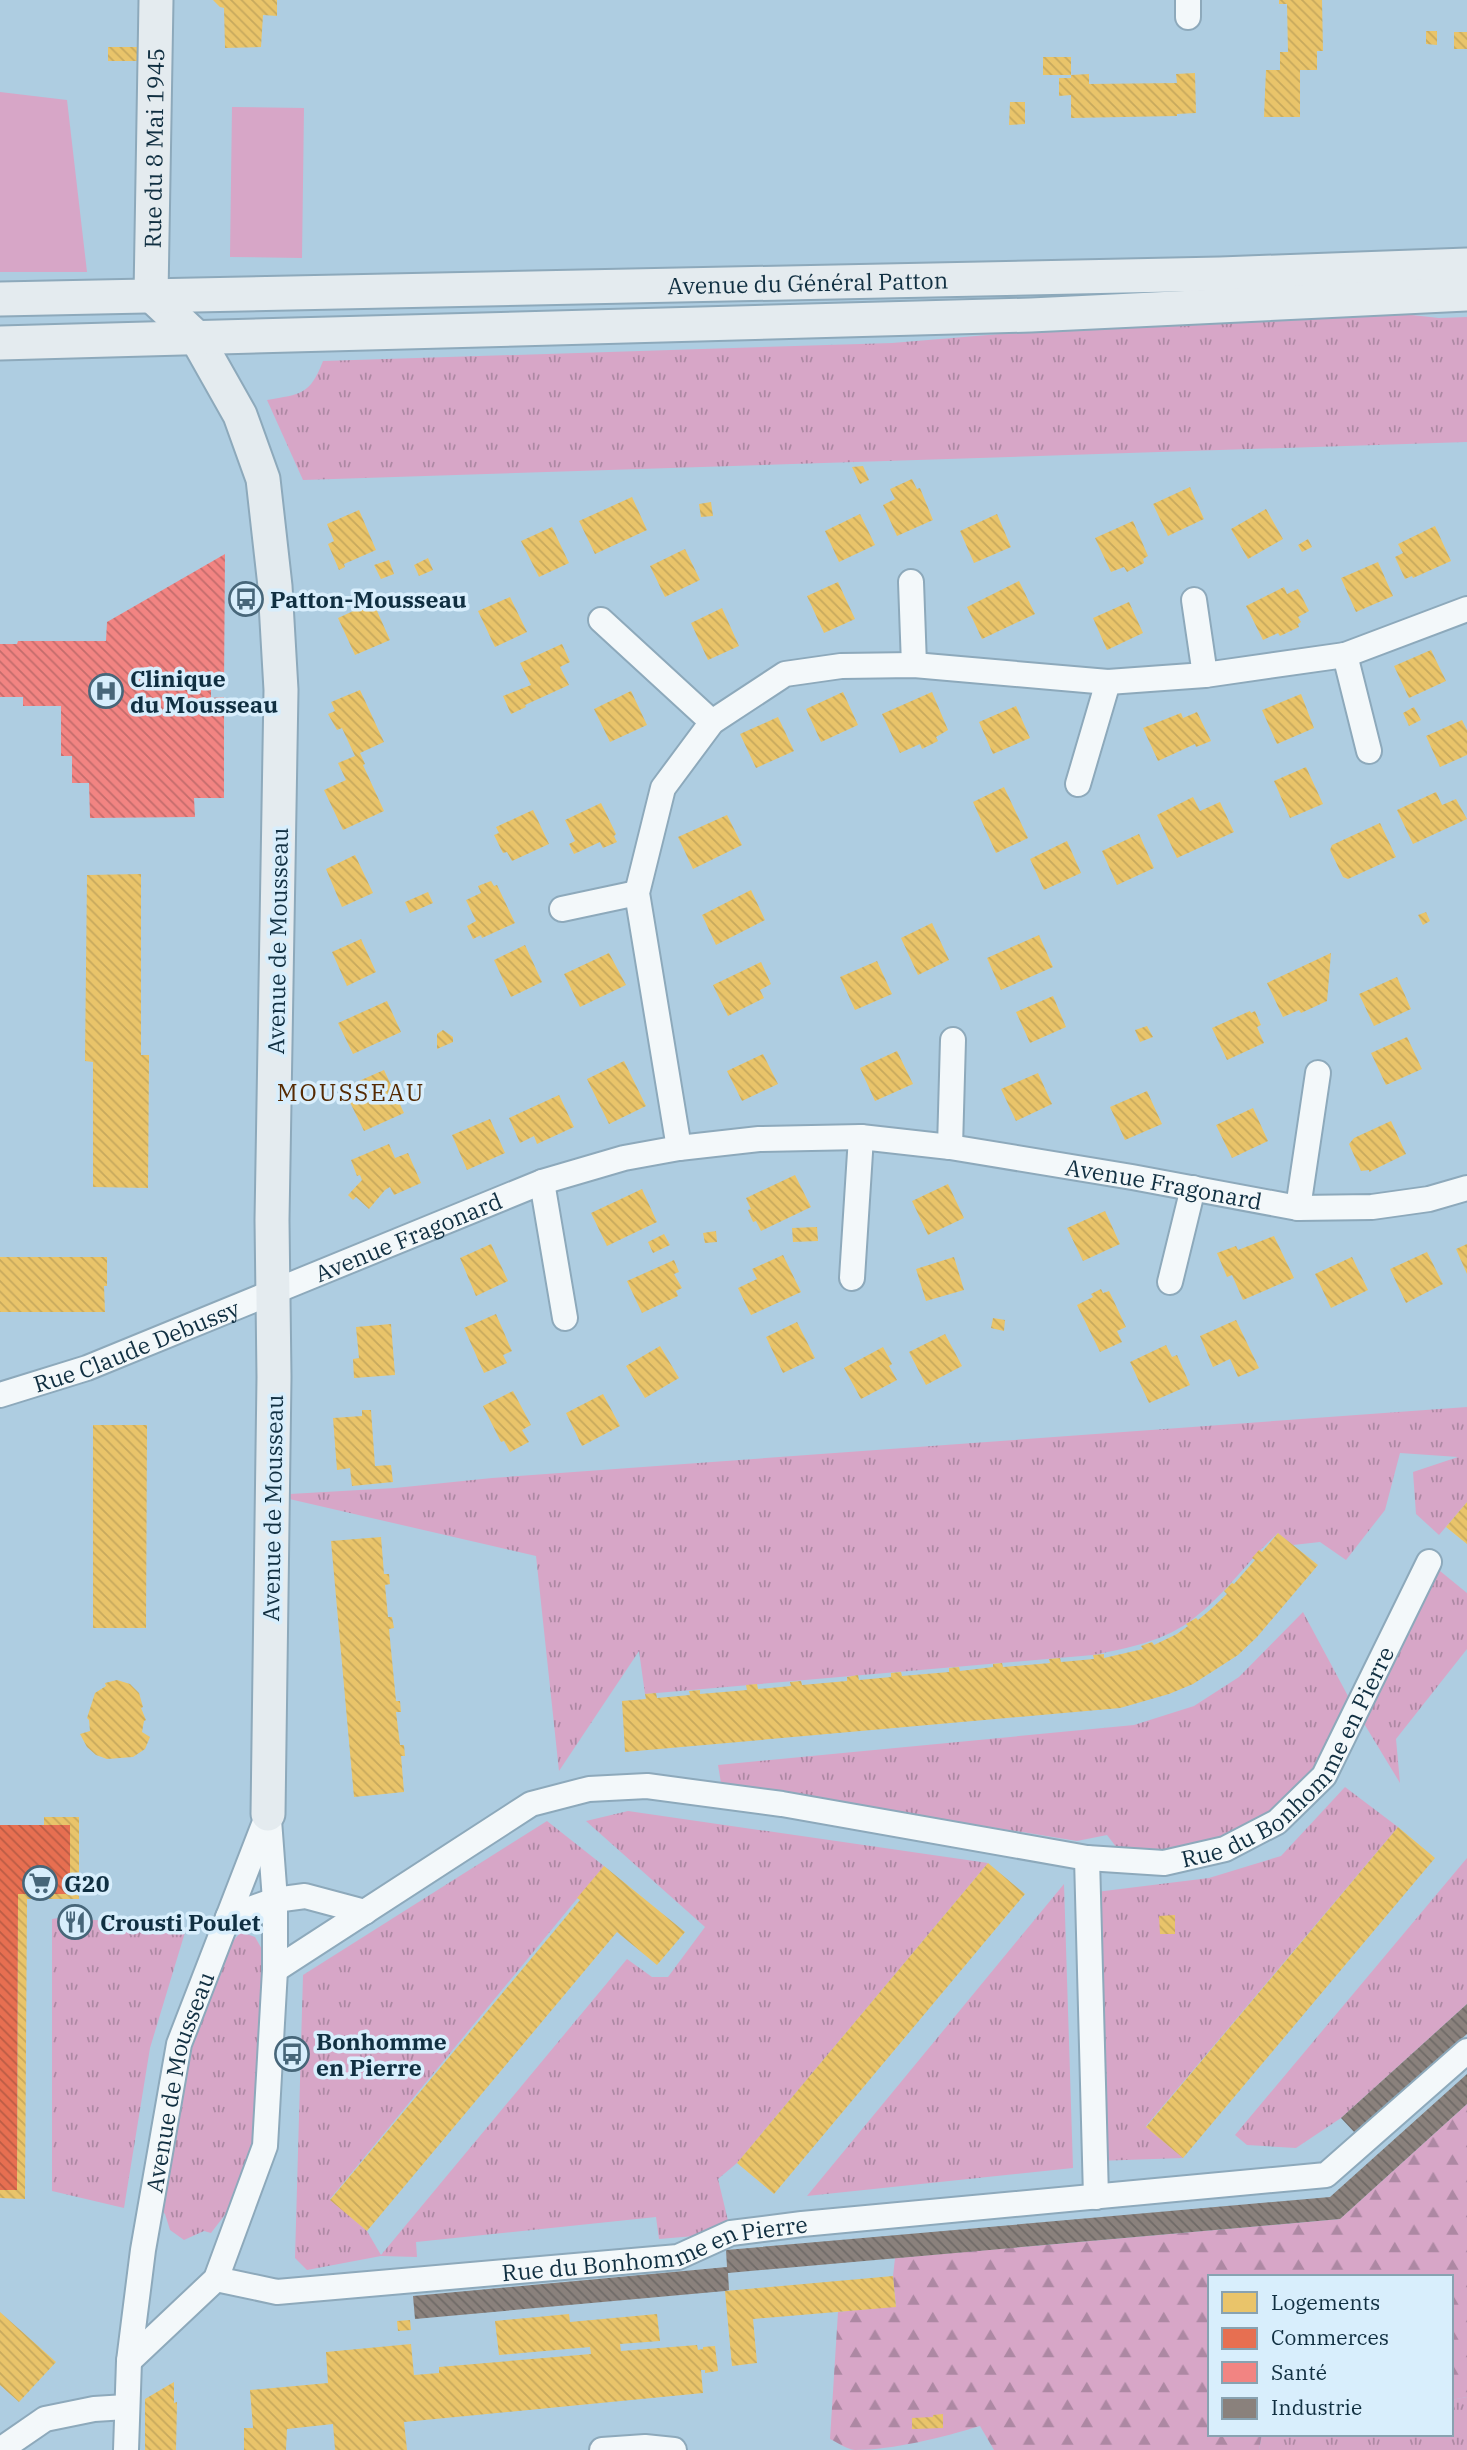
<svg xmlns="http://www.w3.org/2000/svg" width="1467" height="2450" font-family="'IBM Plex Serif',serif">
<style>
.grass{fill:url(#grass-tufts)}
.forest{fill:url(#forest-firs)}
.park{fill:#d7a6c7}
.homes{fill:url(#homes-back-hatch)}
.shops{fill:url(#shops-back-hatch)}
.health{fill:url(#health-back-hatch)}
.industry{fill:url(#industry-back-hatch)}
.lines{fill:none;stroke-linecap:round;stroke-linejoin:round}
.street-casing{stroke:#8da9bb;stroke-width:28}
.secondary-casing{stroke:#8da9bb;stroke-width:37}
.street{stroke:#f3f8fa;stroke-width:24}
.secondary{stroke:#e4ebef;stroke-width:33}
.labels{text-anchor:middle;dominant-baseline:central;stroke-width:7;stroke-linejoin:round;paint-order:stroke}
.street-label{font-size:23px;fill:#102f41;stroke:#d8eefc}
.poi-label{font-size:23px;font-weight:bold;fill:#102f41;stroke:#d8eefc;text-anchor:start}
.neighbourhood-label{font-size:24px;letter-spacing:2px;fill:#552a02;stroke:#d8eefc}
</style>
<defs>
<pattern id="grass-tufts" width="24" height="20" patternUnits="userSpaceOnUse" patternTransform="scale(1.75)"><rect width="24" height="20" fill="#d7a6c7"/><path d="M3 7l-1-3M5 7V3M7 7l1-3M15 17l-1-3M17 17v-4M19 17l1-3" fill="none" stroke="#ad88a3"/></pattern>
<pattern id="forest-firs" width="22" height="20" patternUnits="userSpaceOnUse" patternTransform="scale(1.75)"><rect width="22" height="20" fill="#d7a6c7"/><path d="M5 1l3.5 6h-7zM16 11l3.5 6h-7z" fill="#ad88a3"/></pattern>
<pattern id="homes-back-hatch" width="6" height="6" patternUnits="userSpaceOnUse" patternTransform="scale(1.75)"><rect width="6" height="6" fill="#e9c46a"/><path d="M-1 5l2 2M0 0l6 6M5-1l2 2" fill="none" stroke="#c7a95d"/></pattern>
<pattern id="shops-back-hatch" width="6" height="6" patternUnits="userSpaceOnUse" patternTransform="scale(1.75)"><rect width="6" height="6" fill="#e76f51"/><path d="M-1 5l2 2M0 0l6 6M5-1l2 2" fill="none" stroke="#ba5c45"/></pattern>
<pattern id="health-back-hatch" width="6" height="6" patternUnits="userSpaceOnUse" patternTransform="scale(1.75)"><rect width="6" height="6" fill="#f28482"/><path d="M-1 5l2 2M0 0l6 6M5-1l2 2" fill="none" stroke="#c36c6c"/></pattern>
<pattern id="industry-back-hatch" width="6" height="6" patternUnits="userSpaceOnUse" patternTransform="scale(1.75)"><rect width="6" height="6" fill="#8a817c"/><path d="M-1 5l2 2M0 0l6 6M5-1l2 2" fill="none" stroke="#6f6a67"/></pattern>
</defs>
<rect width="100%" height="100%" fill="#aecde1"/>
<path class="grass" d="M1289,310H1366L1439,318L1467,317V442L303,480L267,400C301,394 310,395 323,361L892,343Z
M1467,1407V1502L1439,1535L1416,1514L1413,1472L1458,1457L1400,1453L1385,1510L1346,1560L1320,1542L1293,1545L1278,1533C1248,1560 1226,1594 1194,1618C1166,1641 1128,1648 1093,1655L645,1694L639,1651L559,1771L536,1556L272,1495L395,1488L492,1478Z
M1429,1562L1467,1593V1649L1396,1739L1400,1783L1357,1712L1324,1776L1225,1849L1127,1861L1107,1835L1077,1841L721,1783L718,1765L1134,1725L1194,1706L1239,1677L1303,1612L1356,1711Z
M1345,1787L1398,1827L1146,2126L1183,2158L1096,2161L1088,1893L1209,1878L1281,1856Z
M628,1811L988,1863L737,2163L718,2179L731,2233L659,2239L656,2217L416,2242L417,2257L381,2256L307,2270L295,2258L303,1975L547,1821L604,1866L330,2199L367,2231L381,2255L627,1959L652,1977H668L705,1927L586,1821Z
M1467,1858V2004L1341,2118L1296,2148L1247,2145L1235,2135Z
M1064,1884L1073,2168L807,2196Z
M65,1917L186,1929L150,2048L124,2208L52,2191V1919Z
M241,1932L255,1937L263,1951L252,2152L237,2199L211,2233L204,2231L184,2240L170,2230L165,2214L159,2208L189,2047L226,1949Z
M1467,2397V2450H1259L1262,2434H1451V2400Z"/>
<path class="forest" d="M1467,2104V2397L1451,2400V2277H1210V2434H1262L1259,2450H994L980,2426C944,2437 893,2450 855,2450C847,2449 838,2443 830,2439L838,2312L896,2306L893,2276L895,2258L1340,2219Z"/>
<path class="park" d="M0,92L67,100L87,272H0Z
M232,107L304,108L302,258L230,257Z"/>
<path class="homes" d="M213,0H277V16L263,15L261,47L225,48L224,8L220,7Z
M1279,0H1322L1323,51H1317V70H1300V117H1264L1266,70H1280V52H1288L1287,4H1279Z
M1426,31H1437V45L1426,44Z
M1454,32H1467V49H1454Z
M108,47H138L137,61H108Z
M1043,57H1071V75H1043Z
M1195,73L1196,113L1177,114V116L1071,118V95L1059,96V78H1071V75L1089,74V84L1177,83L1176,74Z
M1010,102H1025V124L1009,125Z
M863,466L869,480L860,484L852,467Z
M912,479L917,489L920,488L933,520L897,536L883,505L895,499L890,489Z
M1190,487L1204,519L1168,536L1153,504Z
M632,497L647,530L595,554L579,521Z
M711,502L713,516L701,517L699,504Z
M1266,509L1283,539L1248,559L1231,529Z
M359,510L376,550L344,564L345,567L339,570L328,544L334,541L327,524Z
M860,514L875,545L839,562L825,531Z
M997,514L1011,547L974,563L960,531Z
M1133,521L1148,556L1143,559L1144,563L1127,572L1124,567L1111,572L1095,538Z
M1435,526L1451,561L1413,578L1412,576L1405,579L1395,557L1403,553L1398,544Z
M552,527L569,563L539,577L521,541Z
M1308,539L1312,547L1302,552L1298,545Z
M685,549L700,580L665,597L650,566Z
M428,558L433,570L419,576L414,565Z
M389,560L394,574L381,579L374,565Z
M1378,562L1393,596L1356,612L1341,578Z
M1019,581L1035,614L982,639L967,607Z
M838,582L855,619L824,633L807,596Z
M1284,587L1287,594L1298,589L1309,611L1298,617L1301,622L1298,624L1299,627L1280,636L1278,633L1263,640L1246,606Z
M510,597L527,632L495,647L478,611Z
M373,602L390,640L355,655L338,618Z
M1129,602L1143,633L1107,650L1093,618Z
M722,608L739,646L708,660L691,623Z
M562,644L570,662L560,667L569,685L525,705L526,707L511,714L503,696L531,685L520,663Z
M1431,650L1446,681L1409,698L1394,666Z
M360,690L384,742L360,753L365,764L363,765L384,811L343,830L324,790L346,780L338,763L355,756L342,728L337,730L328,714L335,711L331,702Z
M631,691L647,725L610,742L594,709Z
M843,692L858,725L821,742L806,709Z
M932,692L948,730L936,737L938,741L922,749L920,744L900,753L882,714Z
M1301,694L1314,728L1277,744L1262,710Z
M1016,706L1030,738L993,754L979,722Z
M1414,707L1421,720L1409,726L1403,713Z
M1197,712L1211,741L1196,747L1195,744L1158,761L1143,728L1181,713L1183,718Z
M778,717L794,751L756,768L740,734Z
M1462,720L1467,730V755L1440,767L1426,736Z
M1306,767L1323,804L1290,818L1274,781Z
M1004,787L1028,838L996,853L973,802Z
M1436,792L1442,805L1456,799L1467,819L1413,844L1397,810Z
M1193,797L1200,811L1220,802L1234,832L1177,858L1157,815Z
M601,803L616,834L614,836L617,842L603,848L600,842L574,854L569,844L575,841L565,820Z
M533,810L549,844L512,861L507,852L503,853L494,835L499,833L496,827Z
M727,815L742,845L693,869L678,837Z
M1380,823L1396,857L1348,879L1343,877L1330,850L1332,845Z
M1139,834L1154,868L1117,885L1102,851Z
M1067,841L1081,873L1044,890L1030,859Z
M355,855L373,893L342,907L326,869Z
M141,874V1055H149L148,1188L93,1187V1062L85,1061L87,875Z
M491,881L494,886L497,885L515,923L482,938L481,935L473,939L467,926L476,921L466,900L481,893L478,886Z
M751,890L765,920L716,945L702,915Z
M428,892L433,903L410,913L405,902Z
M1426,912L1430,921L1423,925L1418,915Z
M932,923L949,960L918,975L901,938Z
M1039,935L1053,967L1001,990L987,958Z
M361,939L376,972L347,986L332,952Z
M525,945L542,982L511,997L494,960Z
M609,953L626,985L580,1007L564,974Z
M1331,953L1327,1001L1301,1013L1299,1010L1283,1017L1267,983Z
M877,961L892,994L855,1010L840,977Z
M761,962L771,984L760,990L764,998L728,1016L713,985Z
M1397,977L1411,1009L1374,1026L1359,994Z
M1053,996L1066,1027L1030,1043L1016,1012Z
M387,1001L401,1032L353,1054L338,1023Z
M1250,1011L1251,1013L1255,1011L1261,1025L1257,1027L1264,1043L1227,1060L1212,1028Z
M1147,1026L1153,1037L1140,1042L1135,1030Z
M443,1030L453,1037V1042L437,1049V1034Z
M1407,1037L1422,1069L1386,1085L1371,1053Z
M897,1051L913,1084L875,1101L860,1068Z
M763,1054L778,1084L742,1101L727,1071Z
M624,1061L646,1106L609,1124L587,1079Z
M384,1070L404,1113L364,1131L343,1088Z
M1038,1073L1052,1104L1016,1121L1001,1089Z
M1147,1091L1162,1124L1125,1140L1110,1107Z
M559,1095L574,1127L537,1144L534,1136L520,1143L509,1118Z
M1253,1108L1268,1141L1232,1158L1216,1125Z
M490,1119L505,1153L467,1170L452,1135Z
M1391,1121L1406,1154L1369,1172V1170L1361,1171L1349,1144L1354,1138Z
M389,1144L395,1158L408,1153L421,1183L394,1195L390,1187L385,1190L369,1209L356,1197L353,1200L348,1195L362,1180L360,1175L357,1176L351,1160Z
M795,1175L811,1207L761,1231L756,1221L753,1222L748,1210L751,1209L746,1198Z
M948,1184L964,1218L928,1235L912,1201Z
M642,1189L657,1222L607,1246L591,1213Z
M1105,1211L1120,1244L1083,1261L1067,1228Z
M817,1227L818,1241L793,1242L792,1228Z
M716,1231L717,1242L705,1243L703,1233Z
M664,1234L670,1245L653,1253L648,1242Z
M1274,1236L1294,1278L1243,1300L1232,1275L1227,1277L1217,1253L1236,1246L1238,1250Z
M491,1244L508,1281L476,1296L460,1258Z
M1467,1244V1274L1456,1249Z
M1427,1252L1443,1284L1406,1303L1390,1269Z
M783,1255L801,1292L751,1315L738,1288L757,1279L752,1269Z
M0,1257H107V1286H104L105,1312H0Z
M954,1257L964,1290L926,1301L916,1269Z
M1352,1257L1368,1290L1331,1308L1315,1274Z
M674,1260L679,1272L674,1274L682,1288L676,1291L678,1296L642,1313L627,1281Z
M1101,1289L1103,1293L1109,1291L1126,1327L1117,1331L1122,1342L1100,1352L1077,1305L1093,1297L1091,1294Z
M496,1314L512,1351L503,1355L507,1363L484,1373L464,1328Z
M993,1318L1005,1320L1004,1331L991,1328Z
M1236,1320L1259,1368L1238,1377L1230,1359L1213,1367L1200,1336Z
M797,1322L815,1358L783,1373L766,1337Z
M391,1324L395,1375L354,1378L353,1359L359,1358L356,1327Z
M945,1334L962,1366L926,1385L909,1352Z
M1166,1345L1172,1357L1177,1355L1190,1385L1149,1403L1130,1362Z
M660,1346L679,1378L645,1398L626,1366Z
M883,1347L892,1364L889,1366L897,1380L861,1399L844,1368Z
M513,1391L531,1425L522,1430L529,1442L510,1452L504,1441L501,1442L483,1406Z
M603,1394L620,1426L582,1446L566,1413Z
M362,1410H371L375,1466L391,1465L393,1482L352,1486L350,1468L337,1470L333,1418L362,1416Z
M93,1425H147L146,1628H93Z
M1467,1502V1544L1446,1527Z
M1278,1533L1318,1565L1257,1637L1238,1655L1193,1684L1169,1694L1120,1708L625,1752L622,1701L646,1699L645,1694L656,1693L657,1698L690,1695L689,1691L700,1690V1694L747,1690L746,1685L757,1684L758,1689L791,1686L790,1682L801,1681L802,1685L847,1681V1677L858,1675L859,1680L891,1677V1673L901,1672L902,1676L949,1672V1668L959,1667L960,1671L993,1667V1664L1002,1663L1003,1667L1050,1663L1049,1659L1060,1658L1061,1662L1094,1659L1093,1655L1104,1654V1658L1143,1649L1141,1646L1152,1642L1154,1645L1177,1634L1188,1626L1186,1624L1196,1618L1198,1620L1210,1610L1227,1594L1224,1591L1232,1583L1234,1584L1255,1560L1252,1558L1259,1550L1262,1552Z
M381,1537L384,1574H389L390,1584L385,1585L388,1617H392L394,1628L389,1629L396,1701H400L401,1712H396L400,1745H404L405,1756H401L404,1792L354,1797L331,1541Z
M117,1680L130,1684L139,1693L143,1707L141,1708L146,1720L144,1721L142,1732L150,1737L145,1749L133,1757L107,1759L96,1755L87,1747L80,1734L90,1731L89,1720L87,1718L95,1693L106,1686L105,1683Z
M44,1817H79V1899H27L25,2199L0,2198V2190H17L18,1894H70V1825L44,1826Z
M1398,1827L1435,1858L1183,2158L1146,2127Z
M988,1863L1025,1894L774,2194L737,2163Z
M604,1866L685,1932L657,1965L617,1932L367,2231L330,2200L580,1900L577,1898Z
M1175,1915V1934H1160L1159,1916Z
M893,2276L896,2307L753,2319L757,2363L732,2366L725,2291Z
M0,2312L56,2362L19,2402L0,2385Z
M569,2314L570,2322L657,2314L660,2341L620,2344L621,2351L697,2345L698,2350L703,2349V2347L715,2346L718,2371L705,2373V2370H701L703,2393L404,2422L407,2450H335L333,2424L287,2429L286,2450H244V2428H253L250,2390L328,2383L326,2352L411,2344L414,2375L439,2373V2367L591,2354L590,2347L499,2355L495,2321Z
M410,2320L411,2330L398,2331L397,2321Z
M174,2382V2403L177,2402L176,2450H145V2399Z
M943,2414V2428L912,2429V2418L933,2417V2415Z"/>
<path class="shops" d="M0,1825H70V1894H18L17,2190H0Z
M65,1917H84V1928H65Z"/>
<path class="health" d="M225,554L224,685H211V698L224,697V798H194L195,817L90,818L89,783H72V756H61V706H23V697H0V644H17L18,641H106L107,622Z"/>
<path class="industry" d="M1467,2004V2034L1356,2134L1341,2118Z
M1467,2074V2104L1340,2219L728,2273L729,2290L725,2291L415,2319L413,2296L727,2267L726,2250L1330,2197Z"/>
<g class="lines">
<g class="street-casing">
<g id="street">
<path d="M1188,0V17"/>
<path d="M911,582L914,665"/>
<path d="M1194,600L1205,675"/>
<path d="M601,620L712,722"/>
<path d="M1345,655L1369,751"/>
<path d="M1078,784L1108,682"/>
<path d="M562,909L637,893"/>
<path d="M950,1147L953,1040"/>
<path d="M679,1148L637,893L663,788L712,722L785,674L841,666L914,665L1108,682L1205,675L1345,655L1467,609"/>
<path d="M542,1182L565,1318"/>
<path d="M1298,1208L1318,1073"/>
<path d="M852,1278L861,1137"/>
<path d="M1170,1282L1193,1188"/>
<path id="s1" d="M0,1395L87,1368L542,1182L624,1158L679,1148L759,1139L861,1137L950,1147L1132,1177L1298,1208L1372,1207L1429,1199L1467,1188"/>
<path d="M1087,1858L1096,2197"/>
<path d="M228,1917L275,1900L305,1896L365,1912"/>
<path id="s2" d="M275,1970L531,1804L589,1789L647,1786L782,1804L1087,1858L1164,1863L1225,1849L1277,1822L1324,1776L1429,1562"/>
<path id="s3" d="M216,2279L277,2292L678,2257L731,2233L802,2224L1326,2175L1467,2051"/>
<path d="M129,2361L216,2279L265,2146L275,1970V1900L269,1820"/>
<path d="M0,2450L45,2419L94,2409L126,2407"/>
<path id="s4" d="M126,2450L129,2361L143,2250L179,2044L268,1814"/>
<path d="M602,2450L645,2447L674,2450"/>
</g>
</g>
<g class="secondary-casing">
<g id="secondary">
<path d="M151,295L196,337L240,415L263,479L275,586L281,690L272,1220L274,1377L268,1814"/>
<path id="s5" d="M151,295L156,0"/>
<path id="s6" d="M0,299L1220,274L1467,265"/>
<path d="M0,343L1031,315L1467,294"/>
</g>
</g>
<use href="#street" class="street"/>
<use href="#secondary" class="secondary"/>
</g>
<defs>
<g id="bus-ring" transform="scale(1.75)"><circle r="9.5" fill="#d8eefc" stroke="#476679" stroke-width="1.5"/><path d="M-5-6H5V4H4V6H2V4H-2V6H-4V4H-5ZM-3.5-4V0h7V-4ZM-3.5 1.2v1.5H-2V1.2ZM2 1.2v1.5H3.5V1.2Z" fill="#476679"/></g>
<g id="hospital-ring" transform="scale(1.75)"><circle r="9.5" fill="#d8eefc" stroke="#476679" stroke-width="1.5"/><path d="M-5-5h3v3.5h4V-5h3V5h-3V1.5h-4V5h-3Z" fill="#476679"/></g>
<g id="supermarket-ring" transform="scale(1.75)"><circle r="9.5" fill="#d8eefc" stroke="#476679" stroke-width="1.5"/><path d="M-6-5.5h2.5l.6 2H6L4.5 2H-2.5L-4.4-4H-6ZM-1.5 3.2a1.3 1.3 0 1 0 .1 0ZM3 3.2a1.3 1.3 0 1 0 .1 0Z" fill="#476679"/></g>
<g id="restaurant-ring" transform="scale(1.75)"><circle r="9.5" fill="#d8eefc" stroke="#476679" stroke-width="1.5"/><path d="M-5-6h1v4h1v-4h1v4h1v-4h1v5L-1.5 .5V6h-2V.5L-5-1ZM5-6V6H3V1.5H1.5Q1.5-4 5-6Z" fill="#476679"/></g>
</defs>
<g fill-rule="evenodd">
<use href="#bus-ring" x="246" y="599"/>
<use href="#hospital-ring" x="106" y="691"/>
<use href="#supermarket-ring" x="40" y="1883"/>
<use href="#restaurant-ring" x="75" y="1922"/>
<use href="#bus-ring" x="292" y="2054"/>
</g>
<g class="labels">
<g class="street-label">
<text stroke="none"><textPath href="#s5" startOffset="147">Rue du 8 Mai 1945</textPath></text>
<text stroke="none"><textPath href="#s6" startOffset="808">Avenue du Général Patton</textPath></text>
<text transform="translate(277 941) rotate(-89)">Avenue de Mousseau</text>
<text stroke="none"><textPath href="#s1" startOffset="1213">Avenue Fragonard</textPath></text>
<text stroke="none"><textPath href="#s1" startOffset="438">Avenue Fragonard</textPath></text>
<text stroke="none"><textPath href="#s1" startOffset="145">Rue Claude Debussy</textPath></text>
<text transform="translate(272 1508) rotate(-89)">Avenue de Mousseau</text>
<text stroke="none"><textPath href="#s2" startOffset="1120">Rue du Bonhomme en Pierre</textPath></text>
<text stroke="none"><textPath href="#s4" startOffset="373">Avenue de Mousseau</textPath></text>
<text stroke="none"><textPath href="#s3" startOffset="444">Rue du Bonhomme en Pierre</textPath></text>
</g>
<g class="poi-label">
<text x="270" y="599">Patton-Mousseau</text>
<text x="130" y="678">Clinique<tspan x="130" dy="26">du Mousseau</tspan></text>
<text x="64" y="1883">G20</text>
<text x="100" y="1922">Crousti Poulet</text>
<text x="316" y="2041">Bonhomme<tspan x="316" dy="26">en Pierre</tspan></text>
</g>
<g class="neighbourhood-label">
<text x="351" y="1092">MOUSSEAU</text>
</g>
</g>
<rect x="1208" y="2275" width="245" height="161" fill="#d8eefc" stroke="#88a2b1" stroke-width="2"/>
<rect x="1222" y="2292" width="35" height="21" fill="#e9c46a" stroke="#88a2b1" stroke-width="2"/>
<text x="1271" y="2310" font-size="21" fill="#102f41">Logements</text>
<rect x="1222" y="2328" width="35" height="21" fill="#e76f51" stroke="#88a2b1" stroke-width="2"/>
<text x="1271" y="2345" font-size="21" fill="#102f41">Commerces</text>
<rect x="1222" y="2362" width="35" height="21" fill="#f28482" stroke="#88a2b1" stroke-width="2"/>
<text x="1271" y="2380" font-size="21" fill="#102f41">Santé</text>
<rect x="1222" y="2398" width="35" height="21" fill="#8a817c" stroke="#88a2b1" stroke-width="2"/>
<text x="1271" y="2415" font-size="21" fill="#102f41">Industrie</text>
</svg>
